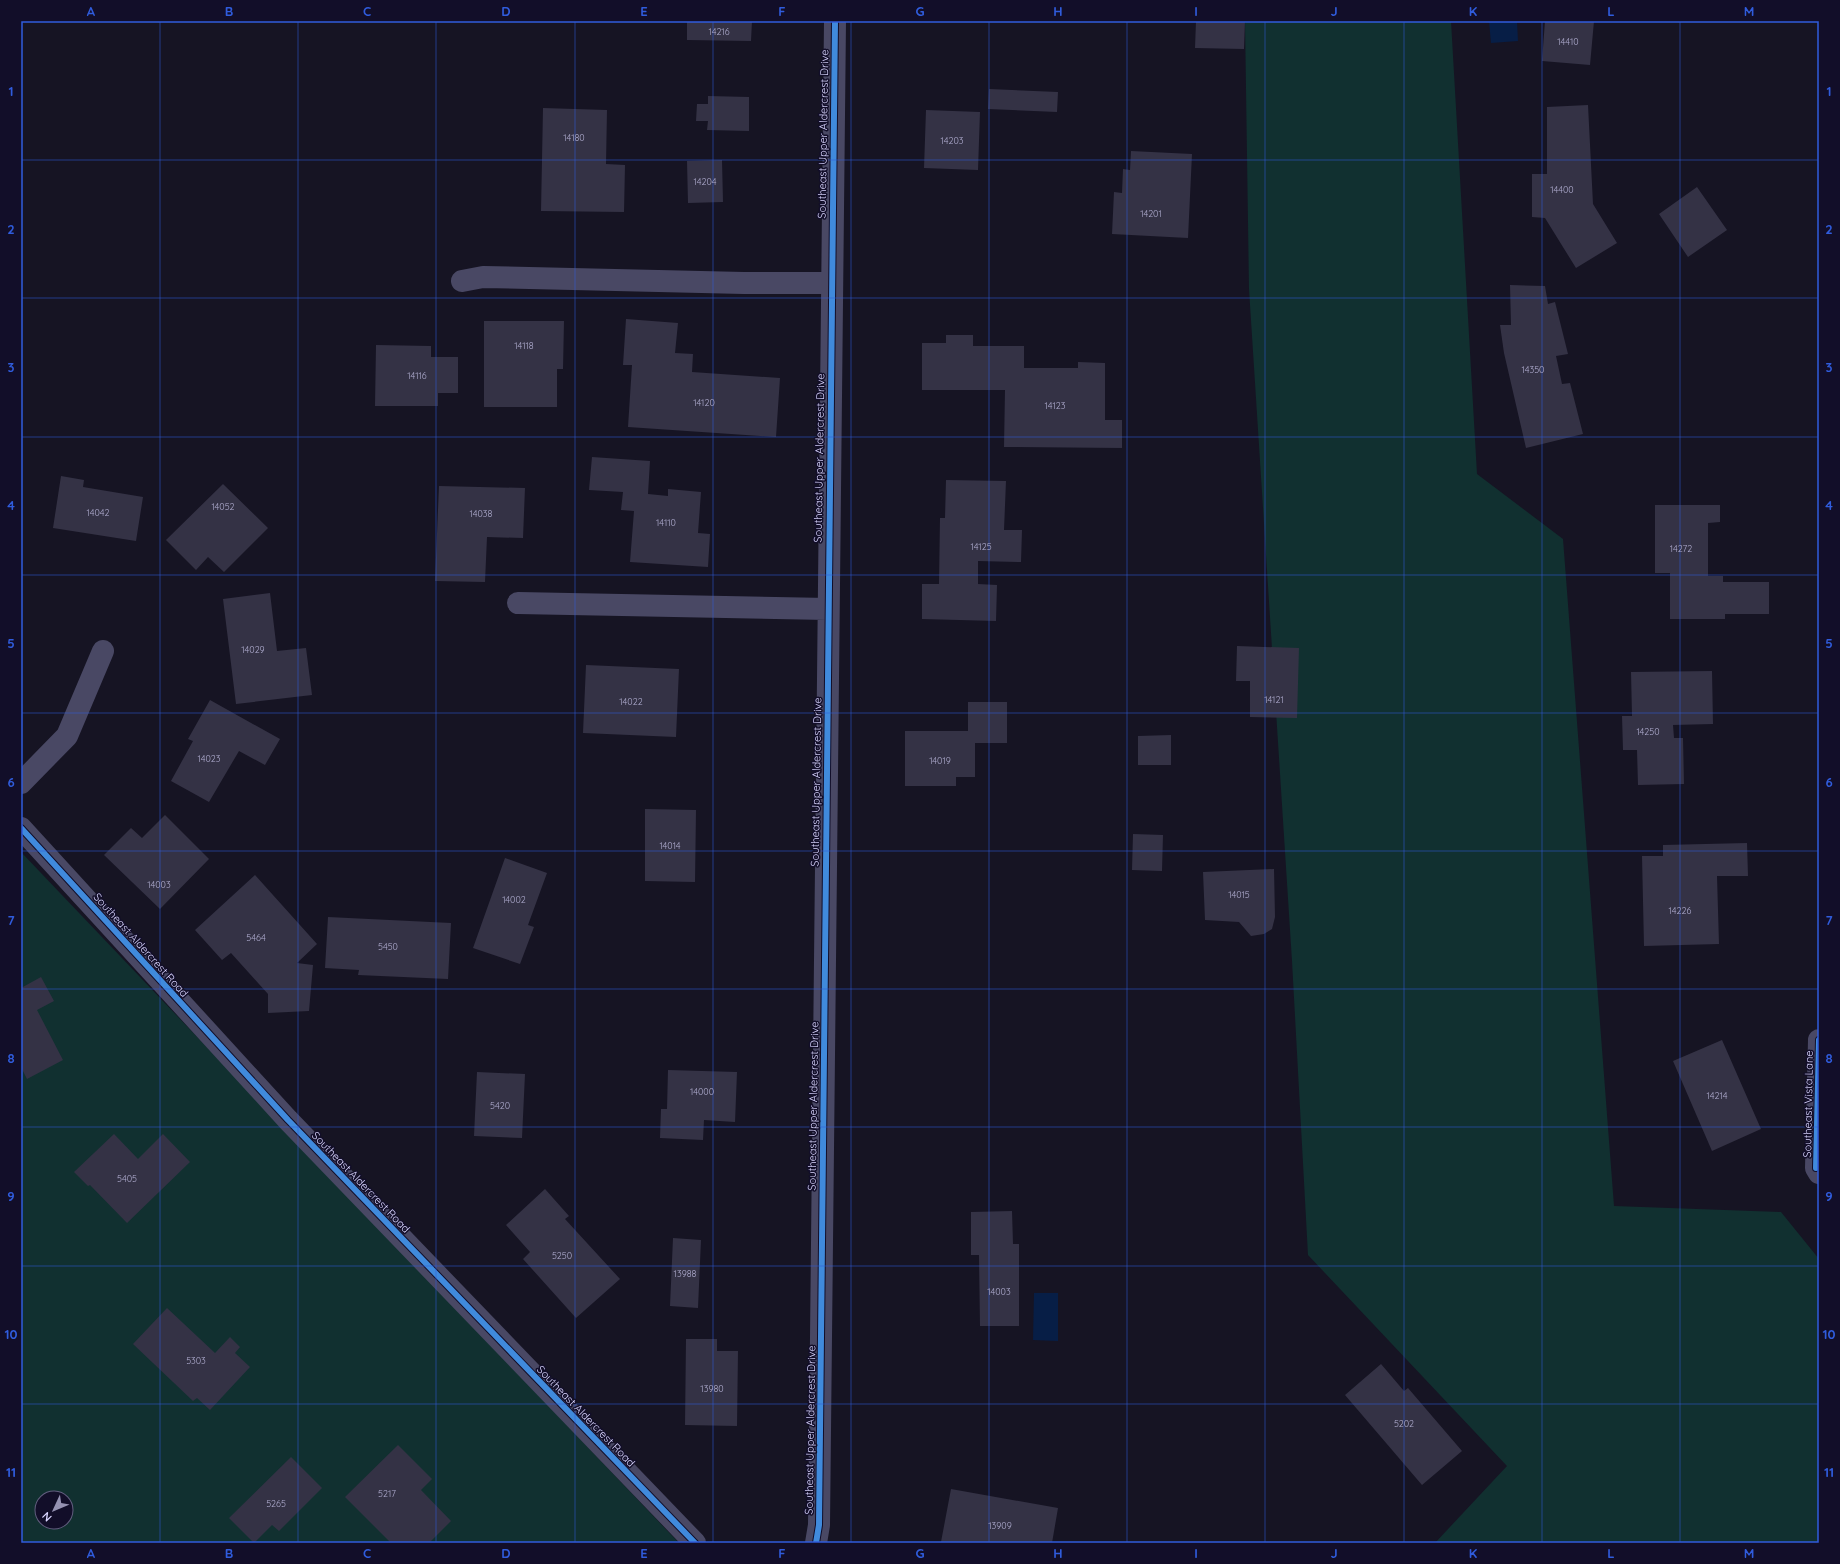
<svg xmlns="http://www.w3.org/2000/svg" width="1840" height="1564" font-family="Quicksand,sans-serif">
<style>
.green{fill:#113030;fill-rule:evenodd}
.water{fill:#071e46}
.building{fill:#343245}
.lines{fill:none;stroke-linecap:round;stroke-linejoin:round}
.minor{stroke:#494864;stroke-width:22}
.cycleway-casing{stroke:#120e29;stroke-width:8}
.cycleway{stroke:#408adc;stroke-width:6}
.grid{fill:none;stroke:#305cdc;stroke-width:1;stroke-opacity:0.55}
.labels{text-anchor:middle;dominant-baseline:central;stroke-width:3;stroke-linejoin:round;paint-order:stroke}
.number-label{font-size:9px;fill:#b0add0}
.street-label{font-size:11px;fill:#dad6ff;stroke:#120e29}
.neatline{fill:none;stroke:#305cdc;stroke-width:1.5}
.grid-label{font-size:13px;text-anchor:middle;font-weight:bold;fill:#305cdc}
</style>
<rect width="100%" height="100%" fill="#161423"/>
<path class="green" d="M1245,21H1451L1477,474L1563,539L1614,1206L1781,1212L1819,1259V1543H1435L1507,1466L1308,1255L1292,961L1249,289Z
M21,852L679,1543H21ZM42,1498H66V1522H42Z"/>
<path class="water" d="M1489,21H1517L1518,41L1491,43Z
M1034,1293H1058V1341L1033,1340Z"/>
<path class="building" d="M687,21H752L751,41L687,40Z
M1196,21H1245L1244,49L1195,48Z
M1545,21H1594L1590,65L1542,61Z
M989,89L1058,92L1057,112L988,109Z
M708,96L749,97V131L707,130L708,121H696L697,104H708Z
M1588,105L1593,204L1617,243L1576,268L1545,218L1532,217V174H1547V107Z
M543,108L607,110L606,164L625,165L624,212L541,211Z
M926,110L980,112L978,170L924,168Z
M1131,151L1192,154L1188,238L1112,234L1114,192L1122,193L1123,169L1130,170Z
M722,160L723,202L688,203L687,161Z
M1697,187L1727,230L1688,257L1659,214Z
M1510,285L1545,286L1548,304L1555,302L1568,354L1556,356L1562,384L1570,383L1583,434L1526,448L1504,353L1500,325H1511Z
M626,319L678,323L675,353L693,354L692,372L780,378L776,437L628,427L632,365H623Z
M484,321H564L563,369H557V407H484Z
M946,335H973V346H1024V368H1078V362L1105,363V420H1122V448L1004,447L1005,390H922V343H946Z
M376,345L431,346V357H458V393H438V406H375Z
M592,457L650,461L648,494L668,496V489L701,492L698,533L710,534L708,567L630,562L634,511L621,510L623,492L589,490Z
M61,476L84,480L83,487L143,497L136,541L53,528Z
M946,480L1006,481L1004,530H1022L1021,562L978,561V584L997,585L996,621L922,619V584H939L940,518H945Z
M223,484L268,528L224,572L208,557L196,570L166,540Z
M439,486L525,488L523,538L487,537L485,582L435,581Z
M1655,505H1720V522L1708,523V576H1723V582H1769V614H1725V619H1670V573H1655Z
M270,593L277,651L306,648L312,695L236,704L223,599Z
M1237,646L1299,648L1297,718L1250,717V681H1236Z
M586,665L679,669L676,737L583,733Z
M1712,671L1713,724L1673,725L1674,738H1683L1684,784L1638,785L1637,750H1623L1622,716H1632L1631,672Z
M210,700L280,739L265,765L239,751L209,802L171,781L193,741L188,739Z
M968,702H1007V743H975V777H956V786H905V731H968Z
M1171,735V765H1138V736Z
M645,809L696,810L695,882L645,881Z
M165,815L209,859L160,909L104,855L131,828L142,838Z
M1133,834L1163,835L1162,871L1132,870Z
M1747,843L1748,876H1717L1719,944L1644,946L1642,856H1663V845Z
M505,858L547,873L528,925L534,927L520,964L473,948Z
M1274,869L1275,917L1272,929L1264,934L1251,936L1239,922L1205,920L1203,872Z
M255,875L317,944L297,963L313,965L309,1011L268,1013V994L231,953L222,960L195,930Z
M328,917L451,923L448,979L358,975L359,970L325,968Z
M41,977L54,1001L37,1010L63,1060L27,1079L21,1067V988Z
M1722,1040L1761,1129L1712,1151L1673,1061Z
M668,1070L737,1072L735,1122L704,1120L703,1140L660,1138L661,1109H667Z
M477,1072L525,1074L522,1138L474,1136Z
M114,1134L138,1159L163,1134L190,1162L127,1223L90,1185L88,1186L74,1172Z
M545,1189L569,1216L565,1219L620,1279L576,1318L523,1259L530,1252L506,1225Z
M1012,1211L1013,1244H1019V1326H980L979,1255H971V1212Z
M673,1238L701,1240L698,1308L670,1306Z
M167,1308L215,1353L230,1337L240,1347L235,1353L250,1367L210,1410L197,1398L193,1401L133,1344Z
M686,1339H717V1351H738L737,1426L685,1425Z
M1381,1364L1404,1391L1408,1388L1462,1451L1422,1485L1345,1395Z
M398,1445L432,1479L421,1490L451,1521L429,1543H391L345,1497Z
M291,1457L322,1488L279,1531L272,1525L254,1543L229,1518Z
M951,1489L1058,1508L1052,1543L941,1542Z"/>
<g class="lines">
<path class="minor" d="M462,281L483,277L744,283H831
M518,603L828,609
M21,783L67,736L103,651
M21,828L288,1120L695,1543
M1819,1040L1816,1168L1819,1173
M816,1543L819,1525L835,21"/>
<g class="cycleway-casing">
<path id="cycleway" d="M21,828L288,1120L695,1543
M1816,1168L1819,1040
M816,1543L819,1525L835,21"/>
</g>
<use href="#cycleway" class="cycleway"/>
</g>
<path class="grid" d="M160,21V1543M298,21V1543M436,21V1543M575,21V1543M713,21V1543M851,21V1543M989,21V1543M1127,21V1543M1265,21V1543M1404,21V1543M1542,21V1543M1680,21V1543M21,160H1819M21,298H1819M21,437H1819M21,575H1819M21,713H1819M21,851H1819M21,989H1819M21,1127H1819M21,1266H1819M21,1404H1819"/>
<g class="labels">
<g class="number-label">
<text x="719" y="31">14216</text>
<text x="1568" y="41">14410</text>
<text x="574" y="137">14180</text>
<text x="952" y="140">14203</text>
<text x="705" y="181">14204</text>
<text x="1562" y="189">14400</text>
<text x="1151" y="213">14201</text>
<text x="524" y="345">14118</text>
<text x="1533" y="369">14350</text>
<text x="417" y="375">14116</text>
<text x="704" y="402">14120</text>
<text x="1055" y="405">14123</text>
<text x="223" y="506">14052</text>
<text x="98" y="512">14042</text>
<text x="481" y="513">14038</text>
<text x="666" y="522">14110</text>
<text x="981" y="546">14125</text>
<text x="1681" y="548">14272</text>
<text x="253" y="649">14029</text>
<text x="1274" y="699">14121</text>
<text x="631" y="701">14022</text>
<text x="1648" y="731">14250</text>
<text x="209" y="758">14023</text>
<text x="940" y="760">14019</text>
<text x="670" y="845">14014</text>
<text x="159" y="884">14003</text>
<text x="1239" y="894">14015</text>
<text x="514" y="899">14002</text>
<text x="1680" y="910">14226</text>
<text x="256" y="937">5464</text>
<text x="388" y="946">5450</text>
<text x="702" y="1091">14000</text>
<text x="1717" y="1095">14214</text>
<text x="500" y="1105">5420</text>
<text x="127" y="1178">5405</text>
<text x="562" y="1255">5250</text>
<text x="685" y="1273">13988</text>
<text x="999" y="1291">14003</text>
<text x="196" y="1360">5303</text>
<text x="712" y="1388">13980</text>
<text x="1404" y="1423">5202</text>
<text x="387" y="1493">5217</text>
<text x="276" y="1503">5265</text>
<text x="1000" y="1525">13909</text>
</g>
<g class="street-label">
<text transform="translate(823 134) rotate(-89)">Southeast Upper Aldercrest Drive</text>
<text transform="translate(819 458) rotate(-89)">Southeast Upper Aldercrest Drive</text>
<text transform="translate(816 782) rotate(-89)">Southeast Upper Aldercrest Drive</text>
<text transform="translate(141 945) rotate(48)">Southeast Aldercrest Road</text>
<text transform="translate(1808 1104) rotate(-89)">Southeast Vista Lane</text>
<text transform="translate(813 1106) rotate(-89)">Southeast Upper Aldercrest Drive</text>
<text transform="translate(361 1182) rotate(46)">Southeast Aldercrest Road</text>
<text transform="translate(586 1416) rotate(46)">Southeast Aldercrest Road</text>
<text transform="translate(810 1430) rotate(-89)">Southeast Upper Aldercrest Drive</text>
</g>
</g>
<rect width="1840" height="1564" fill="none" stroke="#120e29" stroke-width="44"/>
<g transform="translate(54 1510) rotate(226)"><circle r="19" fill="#120e29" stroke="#625e7f"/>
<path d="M0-3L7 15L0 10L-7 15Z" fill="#9592b2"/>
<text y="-6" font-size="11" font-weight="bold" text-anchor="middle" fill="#dad6ff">N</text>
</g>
<rect x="22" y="22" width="1796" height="1520" class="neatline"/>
<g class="grid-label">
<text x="91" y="16">A</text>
<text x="229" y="16">B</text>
<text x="367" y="16">C</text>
<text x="506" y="16">D</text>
<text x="644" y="16">E</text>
<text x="782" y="16">F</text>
<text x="920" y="16">G</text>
<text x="1058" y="16">H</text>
<text x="1196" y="16">I</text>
<text x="1334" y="16">J</text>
<text x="1473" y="16">K</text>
<text x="1611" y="16">L</text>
<text x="1749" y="16">M</text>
<text x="11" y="96">1</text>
<text x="1829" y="96">1</text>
<text x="11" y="234">2</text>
<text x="1829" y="234">2</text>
<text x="11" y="372">3</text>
<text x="1829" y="372">3</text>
<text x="11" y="510">4</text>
<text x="1829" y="510">4</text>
<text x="11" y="648">5</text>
<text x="1829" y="648">5</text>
<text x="11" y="787">6</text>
<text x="1829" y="787">6</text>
<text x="11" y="925">7</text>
<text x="1829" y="925">7</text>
<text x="11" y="1063">8</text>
<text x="1829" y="1063">8</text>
<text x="11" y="1201">9</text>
<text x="1829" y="1201">9</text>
<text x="11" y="1339">10</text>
<text x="1829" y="1339">10</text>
<text x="11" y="1477">11</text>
<text x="1829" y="1477">11</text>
<text x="91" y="1558">A</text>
<text x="229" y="1558">B</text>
<text x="367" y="1558">C</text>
<text x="506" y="1558">D</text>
<text x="644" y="1558">E</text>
<text x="782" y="1558">F</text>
<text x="920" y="1558">G</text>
<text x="1058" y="1558">H</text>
<text x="1196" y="1558">I</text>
<text x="1334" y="1558">J</text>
<text x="1473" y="1558">K</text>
<text x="1611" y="1558">L</text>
<text x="1749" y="1558">M</text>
</g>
</svg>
